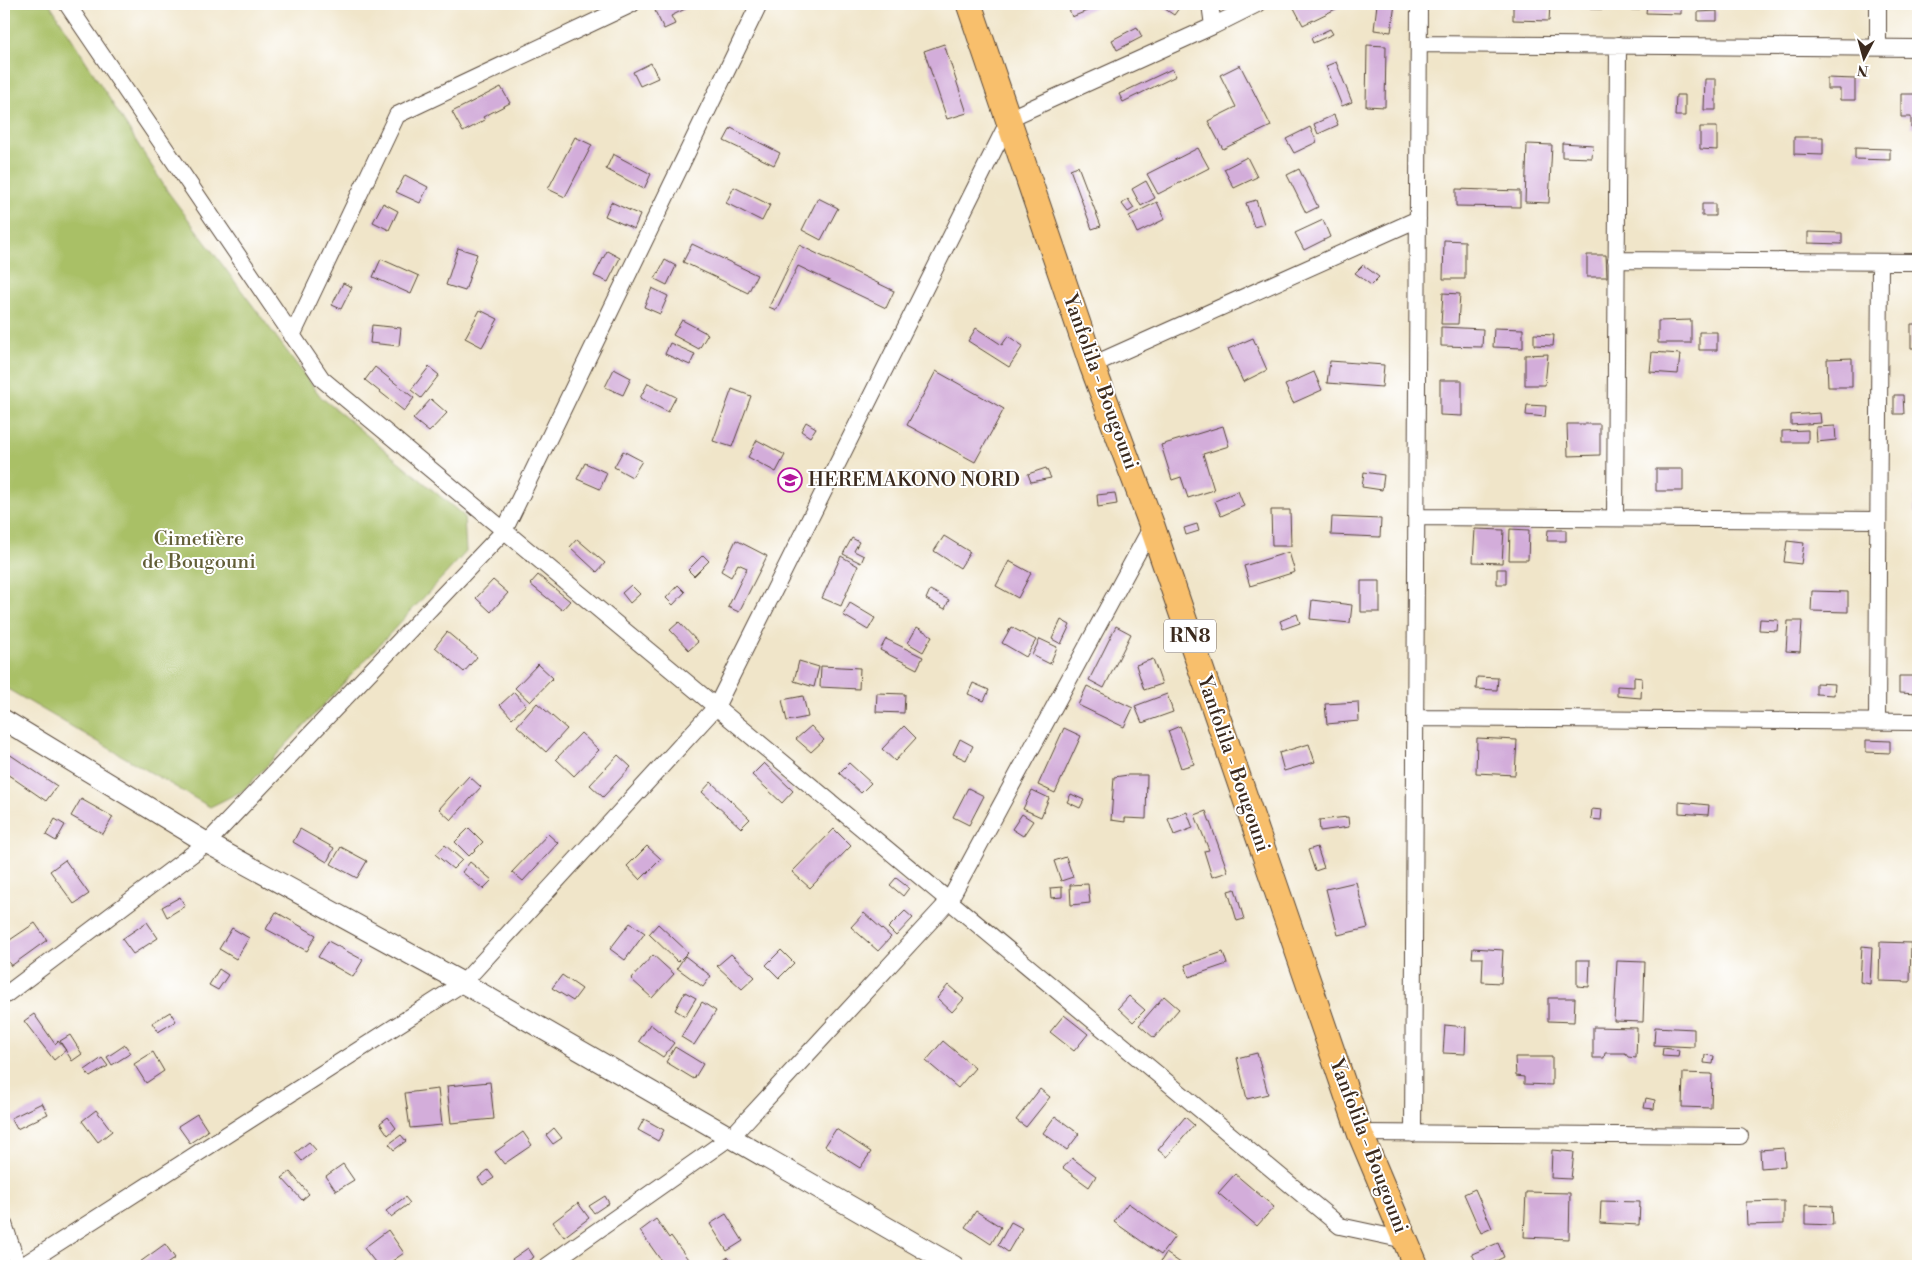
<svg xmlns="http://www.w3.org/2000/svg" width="1922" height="1270" font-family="'Libre Bodoni',serif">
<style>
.green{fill:#a9c066;stroke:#727542}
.building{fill:#d3adda}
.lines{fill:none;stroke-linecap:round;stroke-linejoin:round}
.minor-casing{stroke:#564638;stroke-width:18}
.tertiary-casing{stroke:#564638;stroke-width:22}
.primary-casing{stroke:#564638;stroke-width:27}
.minor{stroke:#fff;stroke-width:16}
.tertiary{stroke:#fff;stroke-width:20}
.primary{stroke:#f8bf6c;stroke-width:25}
.labels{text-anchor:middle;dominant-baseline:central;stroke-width:4;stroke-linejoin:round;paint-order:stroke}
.shield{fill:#fff;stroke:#766a62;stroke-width:1}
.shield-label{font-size:19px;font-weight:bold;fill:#3b2a1e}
.street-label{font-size:20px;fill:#3b2a1e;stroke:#fff}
.poi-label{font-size:20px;fill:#3b2a1e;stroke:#fff;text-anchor:start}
.park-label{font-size:20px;fill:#625e37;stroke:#fff}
</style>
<rect width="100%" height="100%" fill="#fff"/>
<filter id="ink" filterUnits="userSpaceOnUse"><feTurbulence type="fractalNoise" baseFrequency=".02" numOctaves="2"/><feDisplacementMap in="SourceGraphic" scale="10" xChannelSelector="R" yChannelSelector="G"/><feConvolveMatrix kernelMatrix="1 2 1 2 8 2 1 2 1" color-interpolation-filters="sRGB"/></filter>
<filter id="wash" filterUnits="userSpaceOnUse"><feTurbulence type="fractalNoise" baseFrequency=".0096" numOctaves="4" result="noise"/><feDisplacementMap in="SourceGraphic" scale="20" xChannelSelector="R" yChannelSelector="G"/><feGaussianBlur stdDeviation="1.12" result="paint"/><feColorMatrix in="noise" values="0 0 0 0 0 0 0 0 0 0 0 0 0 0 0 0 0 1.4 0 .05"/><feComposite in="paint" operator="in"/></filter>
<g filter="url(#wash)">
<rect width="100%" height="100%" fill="#f0e5c9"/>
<path class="green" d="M4,4H50L168,192L321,397L464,516L466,552L244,790L210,807L4,687Z"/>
<g id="blocks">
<path class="building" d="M670,4L693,5L671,16L675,24L664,29L655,11Z
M1067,4H1104L1072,17Z
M1169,4H1182L1174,15L1165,9Z
M1303,4H1346L1303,25L1294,8Z
M1377,4H1395L1391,32L1374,30Z
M1513,4H1550L1549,21L1513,20Z
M1590,4H1639V10L1590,9Z
M1647,4H1681V14L1646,13Z
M1717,11V21H1698V12Z
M1137,27L1142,37L1117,50L1112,40Z
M1330,29L1333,34L1313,43L1311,38Z
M944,44L967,113L947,119L924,51Z
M1367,45L1386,46L1385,107L1366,106Z
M1336,62L1352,102L1342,106L1326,66Z
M651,63L658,78L640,86L633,72Z
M1240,65L1271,126L1223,149L1208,121L1236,107L1220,75Z
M1172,69L1176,76L1123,102L1119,94Z
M1827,78L1855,79V100H1840V89H1827Z
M1705,79H1716V110H1704Z
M501,87L510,103L483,117L485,120L463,132L452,112Z
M1901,94H1918V128H1911V117H1901Z
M1676,95H1685V116H1675Z
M1334,115L1338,125L1318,134L1314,124Z
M1310,127L1317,142L1294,153L1286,139Z
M1700,127H1717V150L1700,149Z
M731,128L780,153L774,165L724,141Z
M575,137L592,145L565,197L548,189Z
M1794,137H1823V155L1794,154Z
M1562,143L1593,145L1592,158L1562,157Z
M1527,144L1552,145L1549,203L1525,202Z
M1198,148L1209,168L1158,194L1147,174Z
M1855,148L1890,149V160L1855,159Z
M613,154L651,174L644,189L606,169Z
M1247,157L1257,177L1234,188L1224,169Z
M1078,166L1101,226L1092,229L1070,169Z
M1299,169L1318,207L1306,213L1287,175Z
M405,175L428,187L420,203L396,192Z
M1146,181L1155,198L1141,206L1132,189Z
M734,187L770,205L762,221L726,203Z
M1456,189L1520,191V207L1456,206Z
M818,198L838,208L821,240L802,230Z
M1128,199L1134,208L1128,212L1122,204Z
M1256,200L1264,224L1254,227L1246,203Z
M611,202L640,215L634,229L605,216Z
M1157,202L1165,219L1137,233L1129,216Z
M383,203L398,211L389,230L373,222Z
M1702,204H1715V216H1702Z
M1323,220L1330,237L1304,250L1295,233Z
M1808,232L1842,233V244L1808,243Z
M1444,240L1465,241V279H1443Z
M692,244L757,275L748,293L683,262Z
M799,245L894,291L886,308L798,266L776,310L769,307Z
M458,248L477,254L465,291L446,285Z
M607,251L620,258L608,282L594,276Z
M1587,255H1606L1607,277H1587Z
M381,259L419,276L411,294L373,277Z
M665,260L676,266L667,285L655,279Z
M1363,265L1379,277L1371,285L1355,273Z
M343,283L352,287L341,309L332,305Z
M652,288L668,296L660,314L644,307Z
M1443,293L1460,294L1458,324H1441Z
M480,310L498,319L482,347L465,338Z
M682,320L708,334L699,349L673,335Z
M1691,320V343H1658V321Z
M1911,324H1918V348H1911Z
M372,325L401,328L399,346L370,343Z
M1441,327L1483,329L1482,347L1441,346Z
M976,328L1002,345L1008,336L1023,346L1009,367L968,341Z
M1494,328L1523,329V348L1493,347Z
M1699,332H1717V350H1699Z
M1534,334L1554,335L1553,346L1534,345Z
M1253,338L1267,370L1243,382L1228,349Z
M670,343L695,354L690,365L665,354Z
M1652,352L1680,354L1678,374L1650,372Z
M1548,354L1545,385H1525V355Z
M1852,358V387H1828L1827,359Z
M1330,361L1384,365L1382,387L1327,383Z
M375,367L414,398L404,411L365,380Z
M429,367L439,375L421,398L411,390Z
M614,369L631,378L623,395L605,387Z
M936,371L1004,409L975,462L907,425Z
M1314,372L1322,390L1293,403L1285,385Z
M1440,380H1462V416L1440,415Z
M648,383L676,397L668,412L640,398Z
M732,389L751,396L732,447L713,441Z
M1894,395H1903L1904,414H1894Z
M431,399L447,413L429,432L413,419Z
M1527,405L1546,406L1545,417L1526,415Z
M1820,413L1821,423L1791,425V415Z
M806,422L816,428L810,437L801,431Z
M1567,424H1600V455L1568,456Z
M1223,426L1229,446L1203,454L1214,490L1188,498L1181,477L1172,480L1161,445Z
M1835,426L1836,440L1817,442L1816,427Z
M1808,430V442H1782V431Z
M757,440L785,455L776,472L748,457Z
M623,451L642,461L632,477L614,467Z
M585,463L607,473L600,489L577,479Z
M1046,468L1051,478L1031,482L1028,474Z
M1656,469H1683V491H1656Z
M1364,472L1384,475L1382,490L1362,487Z
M1238,491L1244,506L1221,516L1215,501Z
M1115,493L1117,504L1098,507L1097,495Z
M1915,496H1918V513H1914Z
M1271,510H1290L1291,546H1272Z
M1332,517L1381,519L1380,537L1331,535Z
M1197,524L1199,531L1186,535L1184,528Z
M1475,529L1504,530L1502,563L1473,562Z
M1510,529L1529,530L1528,560H1509Z
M1548,530H1566V541H1547Z
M944,536L970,552L960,568L934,551Z
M852,538L859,542L854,551L864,556L861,563L843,554Z
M577,539L605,563L597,572L570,547Z
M736,540L767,556L739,612L728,607L747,568L738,564L731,577L721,571Z
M1787,541L1804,543L1801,564L1784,562Z
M1289,552L1295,572L1250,586L1244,566Z
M703,555L709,561L694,576L688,570Z
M841,556L858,566L841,606L822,598Z
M1009,561L1031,573L1018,598L996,586Z
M1497,569H1506V584H1497Z
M538,575L570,601L562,610L530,584Z
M493,580L508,593L491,612L476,598Z
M1361,581H1380V612H1361Z
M631,585L640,594L630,603L622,593Z
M678,585L685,592L673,605L666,598Z
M930,590L949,600L945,609L926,599Z
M1812,591L1848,592V612L1811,611Z
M1312,600L1352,605L1350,623L1310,619Z
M850,603L875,618L868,630L843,615Z
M1297,614L1300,623L1283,629L1280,621Z
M1760,619L1778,620L1777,631L1759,630Z
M1061,620L1070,625L1061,644L1052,639Z
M1788,621H1802L1800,652L1786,651Z
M679,622L698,642L689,650L670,630Z
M1116,626L1131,634L1104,688L1089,680Z
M917,627L932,636L923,652L908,643Z
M1011,627L1036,640L1026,657L1002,643Z
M447,632L477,657L464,672L435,647Z
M886,639L923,657L917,669L880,650Z
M1040,639L1057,647L1050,664L1032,655Z
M1153,659L1162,684L1144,690L1136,665Z
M799,661L819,667L814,687L794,681Z
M538,664L553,678L530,702L515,688Z
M821,666L860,668L859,689L820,687Z
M1899,676H1918V694L1899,693Z
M1477,677L1498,678L1497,690L1476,689Z
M1634,677L1642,678L1641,698L1617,696V686L1634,687Z
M973,683L989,690L984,701L968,694Z
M1816,683L1835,684L1834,695L1816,694Z
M1087,686L1133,708L1124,727L1078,705Z
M514,692L526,705L512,718L500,705Z
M877,693L905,694L904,713L876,712Z
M1167,694L1173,712L1142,723L1135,706Z
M803,696L808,717L787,721L782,700Z
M1358,702L1359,721L1327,724L1325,704Z
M537,703L567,729L546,752L517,726Z
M811,726L824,740L811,752L796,739Z
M904,726L916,738L895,761L882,749Z
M1180,726L1194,764L1181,768L1168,731Z
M1064,728L1081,736L1055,793L1038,785Z
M581,733L599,750L574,776L556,759Z
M1477,738L1517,740L1515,775L1476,773Z
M960,739L973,746L966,760L953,754Z
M1866,740L1890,741V753L1866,752Z
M1309,744L1315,762L1284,771L1279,753Z
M9,754L57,786L46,801L4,772V761Z
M618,755L631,767L603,797L590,785Z
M764,763L793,791L782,803L752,775Z
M849,763L871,783L861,793L839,773Z
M1128,775H1147L1146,819L1125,818V822L1111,820L1114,777Z
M469,776L481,787L451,820L439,809Z
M711,782L750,819L741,828L702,792Z
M968,788L984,796L969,825L953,817Z
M1032,790L1049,798L1041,817L1023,809Z
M1071,794L1084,800L1080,808L1067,802Z
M81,799L113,817L103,834L71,816Z
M1679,802L1709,805L1708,815L1679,813Z
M1592,809L1602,810L1601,820L1591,819Z
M1206,811L1228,872L1212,877L1204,851L1209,850L1195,815Z
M1187,812L1193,828L1174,835L1168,819Z
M1022,814L1033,821L1023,836L1012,829Z
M1348,817L1349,827L1320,831L1319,820Z
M55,819L65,825L56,841L46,835Z
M469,828L483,842L469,856L455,842Z
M300,829L334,848L327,862L293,842Z
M834,829L851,846L810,888L792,872Z
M548,834L558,843L523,881L512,872Z
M445,845L462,860L453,869L436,855Z
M647,846L661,859L640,880L627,866Z
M341,847L367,861L357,878L331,864Z
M1317,847L1324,868L1315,871L1308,850Z
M1066,857L1073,877L1061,881L1054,861Z
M65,860L89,894L74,904L50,871Z
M470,862L492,880L483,889L462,872Z
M896,878L909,888L903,896L890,885Z
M1356,882L1368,928L1338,935L1326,889Z
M1088,884L1090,903L1071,905L1070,885Z
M1062,887V897L1051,898L1050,888Z
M1235,889L1244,919L1237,921L1228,891Z
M180,897L185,906L167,917L162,907Z
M905,911L913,918L896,936L888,928Z
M276,912L316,935L307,951L266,929Z
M864,913L891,937L878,951L851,927Z
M147,922L158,938L133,954L122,939Z
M35,923L47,940L11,966L4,955V944Z
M630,923L645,933L625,960L610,949Z
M658,924L688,952L678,962L649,934Z
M232,928L249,938L236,959L219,949Z
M328,941L363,960L353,977L318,957Z
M1880,942L1911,943L1910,982L1879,981Z
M1862,946L1872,947L1870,984L1860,982Z
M1473,948L1503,950L1501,983L1482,982L1483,958H1472Z
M781,950L794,963L779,978L766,965Z
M1223,952L1227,964L1189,977L1185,965Z
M731,954L755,977L742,989L717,966Z
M653,955L674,974L652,998L631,979Z
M685,956L711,976L703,987L677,968Z
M1577,960H1590L1589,987L1577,986Z
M1617,961L1645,962L1643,1022L1614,1021Z
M219,969L228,975L218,990L209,985Z
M562,975L582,989L573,1001L552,988Z
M948,985L964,999L952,1012L937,998Z
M685,992L696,998L685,1016L675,1010Z
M1129,996L1145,1010L1133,1022L1118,1008Z
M1164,996L1179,1009L1154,1038L1139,1025Z
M1548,998H1575L1574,1022L1548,1021Z
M702,1002L716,1011L694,1045L681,1037Z
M170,1012L176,1021L158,1032L152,1023Z
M34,1014L55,1044L58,1041L66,1050L54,1060L24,1021Z
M1064,1015L1088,1034L1074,1051L1050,1032Z
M650,1024L674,1043L663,1057L639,1041Z
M1445,1025L1466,1027L1465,1054L1443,1053Z
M1593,1027L1637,1028L1636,1058L1628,1057L1625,1053H1605L1604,1058H1593Z
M1655,1027L1694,1029V1047L1654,1045Z
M70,1035L82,1054L72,1061L60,1041Z
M943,1041L975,1068L958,1088L926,1061Z
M125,1045L131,1053L112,1065L107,1057Z
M675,1047L703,1064L694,1079L666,1062Z
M1663,1048L1679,1050L1678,1057L1662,1056Z
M153,1052L164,1071L146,1083L134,1064Z
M1257,1053L1268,1094L1247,1099L1237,1058Z
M1705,1055L1714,1056L1713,1064L1704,1063Z
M1515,1057H1552V1085L1524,1084V1077L1516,1076Z
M102,1058L108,1066L90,1077L85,1070Z
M1683,1073L1712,1074L1711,1108L1682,1107Z
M490,1082L494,1119L451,1123L447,1086Z
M438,1089L442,1125L410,1128L405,1093Z
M1040,1089L1050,1097L1026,1127L1016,1120Z
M1646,1098L1655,1100L1654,1109L1644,1108Z
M42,1103L48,1114L17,1129L11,1118Z
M96,1110L112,1131L98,1142L82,1121Z
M197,1114L208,1131L190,1143L178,1126Z
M1055,1116L1079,1134L1067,1150L1043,1133Z
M388,1117L396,1128L388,1135L380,1123Z
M1185,1117L1194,1125L1167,1157L1158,1150Z
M644,1119L664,1130L658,1141L638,1130Z
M554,1128L562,1138L553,1144L546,1135Z
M836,1129L871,1152L860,1168L825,1146Z
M523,1132L532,1145L504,1164L495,1152Z
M401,1135L406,1141L394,1150L389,1144Z
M309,1142L316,1150L302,1161L295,1153Z
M1784,1148L1785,1166L1761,1168L1760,1150Z
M1552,1150L1574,1152L1571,1179L1551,1178Z
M1072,1158L1096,1176L1089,1187L1063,1168Z
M343,1164L354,1180L336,1191L326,1176Z
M488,1170L494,1178L483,1185L478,1178Z
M290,1172L309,1194L302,1200L282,1178Z
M1235,1174L1274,1207L1257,1226L1218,1193Z
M1475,1189L1492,1228L1481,1233L1464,1194Z
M1526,1192L1570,1193L1569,1239L1524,1237Z
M605,1196L609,1203L594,1213L589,1206Z
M405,1197L410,1203L391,1217L386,1211Z
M1601,1201L1640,1202L1639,1225L1600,1223Z
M1784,1201V1224L1747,1225L1746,1202Z
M578,1203L589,1218L564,1237L553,1222Z
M1128,1203L1175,1236L1161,1255L1114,1222Z
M1805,1205L1832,1206L1833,1225L1805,1224Z
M976,1211L1001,1227L991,1244L965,1227Z
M726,1214L743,1241L727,1251L710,1224Z
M656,1219L669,1238L671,1236L693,1266H665L640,1231Z
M1011,1222L1022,1228L1008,1252L998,1245Z
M388,1230L404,1253L385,1266H378L364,1248Z
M1498,1243L1504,1257L1490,1264L1491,1266H1478L1472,1254Z
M165,1244L175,1258L164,1266H144L140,1262Z
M528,1248L534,1257L520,1266H516L512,1259Z
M1166,1253L1185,1266H1158Z
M728,1257L735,1266H721L719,1264Z"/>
</g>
</g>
<g filter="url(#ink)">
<use href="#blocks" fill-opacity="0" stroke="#564638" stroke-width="1"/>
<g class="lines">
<g class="minor-casing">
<path id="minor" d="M67,4L322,379L1340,1226L1405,1240
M1210,4L1213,26
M1419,44L1918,48
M1878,47V4
M1616,260L1918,262
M292,336L397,115L632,4
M1092,365L1418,219
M1416,517L1878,520
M1615,518L1618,45
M1415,718L1918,722
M1877,721L1880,262
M4,996L207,843L504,531L759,4
M1360,1133L1740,1136
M1413,1134L1419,4
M4,1224L18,1266
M22,1266L463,983L716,707L1010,118L1213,26L1257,4
M547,1266L732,1136L949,901L1152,526"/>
</g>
<g class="tertiary-casing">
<path id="tertiary" d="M4,720L207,843L463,983L954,1266"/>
</g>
<g class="primary-casing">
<path id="primary" d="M969,4L1092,365L1152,526L1360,1133L1416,1266"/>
</g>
<use href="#minor" class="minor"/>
<use href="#tertiary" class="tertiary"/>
<use href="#primary" class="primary"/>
</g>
</g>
<defs>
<g id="school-ring" transform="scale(1.25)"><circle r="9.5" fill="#fff" stroke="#b5179e" stroke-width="1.5"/><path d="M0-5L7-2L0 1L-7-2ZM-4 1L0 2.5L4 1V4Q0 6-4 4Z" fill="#b5179e"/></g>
</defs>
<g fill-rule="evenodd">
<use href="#school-ring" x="790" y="480"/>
</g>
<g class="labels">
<rect class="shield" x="1164" y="619.5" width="52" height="33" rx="4"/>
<g class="shield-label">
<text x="1190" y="636">RN8</text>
</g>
<g class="street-label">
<text transform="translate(1100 382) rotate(70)">Yanfolila - Bougouni</text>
<text transform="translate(1233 764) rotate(71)">Yanfolila - Bougouni</text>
<text transform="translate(1368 1146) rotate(69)">Yanfolila - Bougouni</text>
</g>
<g class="poi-label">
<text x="808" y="480">HEREMAKONO NORD</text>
</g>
<g class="park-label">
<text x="199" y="539">Cimetière<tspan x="199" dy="23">de Bougouni</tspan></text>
</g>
</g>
<rect width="1922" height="1270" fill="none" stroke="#fff" stroke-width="20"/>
<g transform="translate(1864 58) rotate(186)" stroke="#ffffff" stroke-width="4" paint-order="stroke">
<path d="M0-4L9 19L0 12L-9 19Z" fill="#3b2a1e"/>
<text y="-8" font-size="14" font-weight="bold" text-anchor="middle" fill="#3b2a1e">N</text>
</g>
</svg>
